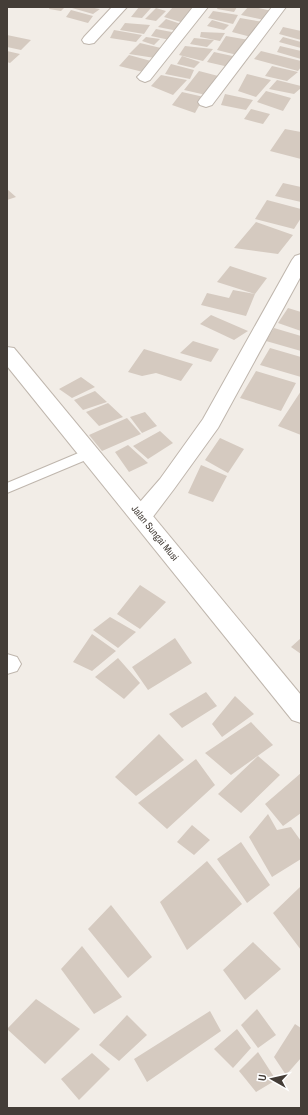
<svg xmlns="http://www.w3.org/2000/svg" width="308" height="1115" font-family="'Archivo Narrow',sans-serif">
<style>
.building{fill:#d5cac0}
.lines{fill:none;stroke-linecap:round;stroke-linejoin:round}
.service-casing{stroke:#bfb6ad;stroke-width:2}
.minor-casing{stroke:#bfb6ad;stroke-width:2}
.tertiary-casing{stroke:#bfb6ad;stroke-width:2}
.service{fill:#fff;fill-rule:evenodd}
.minor{fill:#fff;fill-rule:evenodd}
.tertiary{fill:#fff;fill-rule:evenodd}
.labels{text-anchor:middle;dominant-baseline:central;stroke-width:3;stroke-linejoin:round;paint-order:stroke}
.street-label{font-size:10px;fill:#443d37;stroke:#fff}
</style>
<rect width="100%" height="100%" fill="#f2ede7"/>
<path class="building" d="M50,7H65L61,11L49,9Z
M73,7H89L100,9L93,14L72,8Z
M139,7L151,8L142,18L131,17Z
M173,7H194L184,23L164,17Z
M218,7H237L234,12L217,9Z
M248,7H254L272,11L264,20L241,15Z
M156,8L166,11L156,21L145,19Z
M71,10L93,16L88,23L66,17Z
M213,11L238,15L233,24L208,18Z
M240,18L263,22L251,37L232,32Z
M166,19L184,25L178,31L158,27Z
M212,20L229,25L224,30L207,26Z
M125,23L150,25L144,34L120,30Z
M283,27L301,31V40L279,34Z
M156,29L177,33L170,40L151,36Z
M114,30L142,35L136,42L110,38Z
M201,32L225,33L220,41L200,37Z
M7,35L31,40L21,50L7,47Z
M226,36L249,40L237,55L217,50Z
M146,37L160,39L154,45L142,41Z
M283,37L301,42V48L279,42Z
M194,38L214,40L207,47L190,44Z
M140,43L165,49L155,58L129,54Z
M185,46L213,49L203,61L179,55Z
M280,46L301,51V59L277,52Z
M7,51L20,54L10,63L7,62Z
M261,51L301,61V67L298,71L254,59Z
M214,52L237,57L229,67L207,62Z
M129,55L151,61L143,72L119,66Z
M182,56L200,62L194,68L177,64Z
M171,64L194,70L190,79L165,74Z
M272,66L298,72L287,81L265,76Z
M199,71L222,77L206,95L184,90Z
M247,74L271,80L256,97L238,91Z
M161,75L187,80L173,95L151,86Z
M277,80L301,86V88L294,94L269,89Z
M266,91L291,98L283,111L257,102Z
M182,92L204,97L195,113L172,105Z
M225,94L253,100L246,110L221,105Z
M251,109L270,114L263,124L244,119Z
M285,129L301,132V159L270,151Z
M283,183L301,187V202L275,196Z
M7,189L16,197L7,200Z
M267,200L301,209V218L294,229L255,219Z
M256,222L293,235L278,254L234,248Z
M230,266L267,278L255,294L217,282Z
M233,290L255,294L246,316L201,305L207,293L229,298Z
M288,308L301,312V331L278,323Z
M211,315L248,331L234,340L200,324Z
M274,328L301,336V351L266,341Z
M193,341L219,349L211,362L180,353Z
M270,348L301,357V377L260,365Z
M144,349L193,364L181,381L156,373L142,376L128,372Z
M256,371L296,383L281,411L240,398Z
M81,377L95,387L72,398L59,389Z
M95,391L107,402L83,410L74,400Z
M301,391V435L278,426Z
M108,403L123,417L99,426L86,412Z
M145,412L157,426L142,433L130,417Z
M127,418L141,434L102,451L89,435Z
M160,431L173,443L148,459L133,446Z
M220,438L244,449L228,473L205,460Z
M128,445L148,463L129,472L115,452Z
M201,465L227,476L213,502L188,493Z
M140,585L166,602L140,629L117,614Z
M110,617L136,632L118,648L93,630Z
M92,634L116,651L92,671L73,662Z
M175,638L192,663L148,690L132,667Z
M301,638V654L291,647Z
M118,658L140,683L124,699L95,677Z
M206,692L217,706L182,728L169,714Z
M235,696L254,714L222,737L212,724Z
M251,722L273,745L231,775L205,753Z
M159,734L184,760L136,796L115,777Z
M258,756L280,775L241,813L218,794Z
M196,759L215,785L167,829L138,803Z
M301,773V813L283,826L265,804Z
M268,814L277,830L291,827L301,841V859L272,877L249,837Z
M192,825L210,840L194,855L177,842Z
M241,842L270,885L247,903L217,859Z
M207,861L242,904L187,950L160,902Z
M300,887H301V950L273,913Z
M111,905L152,957L128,978L88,929Z
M253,942L281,969L245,1000L223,970Z
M82,946L122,997L94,1014L61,969Z
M36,999L80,1029L45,1064L7,1029Z
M257,1009L276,1035L258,1048L241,1025Z
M210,1011L221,1031L147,1082L134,1059Z
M127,1015L147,1035L119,1061L99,1045Z
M295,1024L301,1028V1058L286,1075L274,1057Z
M237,1029L251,1048L233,1068L214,1049Z
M258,1052L276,1080L256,1092L239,1071Z
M92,1053L110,1069L79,1100L61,1079Z"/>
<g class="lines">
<g class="service-casing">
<path id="service" d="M88,449L93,451L95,454L93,457L7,493V483Z"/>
</g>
<g class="minor-casing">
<path id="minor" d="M112,7H127L94,43L89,44L84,43L82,40L84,37Z
M193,7H208L150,80L145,82L140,80L137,77L140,74Z
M272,7H286L212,105L206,107L200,105L198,102L200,99Z
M301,254V276L218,428L174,489L149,522L141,524L133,522L130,516L133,510L160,479L203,419L292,260L295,256Z
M7,654L17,657L21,664L17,671L7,674Z"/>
</g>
<g class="tertiary-casing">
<path id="tertiary" d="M7,347L14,348L301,695V723L292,720L7,366Z"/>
</g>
<use href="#service" class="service"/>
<use href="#minor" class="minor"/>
<use href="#tertiary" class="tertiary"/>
</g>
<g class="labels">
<g class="street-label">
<text transform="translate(155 533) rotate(51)">Jalan Sungai Musi</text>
</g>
</g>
<rect width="308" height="1115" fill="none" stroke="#443d37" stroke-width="16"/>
<g transform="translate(272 1079) rotate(278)" stroke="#ffffff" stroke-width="3" paint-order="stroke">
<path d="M0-3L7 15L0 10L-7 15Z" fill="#443d37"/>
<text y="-6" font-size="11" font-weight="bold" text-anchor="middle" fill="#443d37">U</text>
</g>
</svg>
